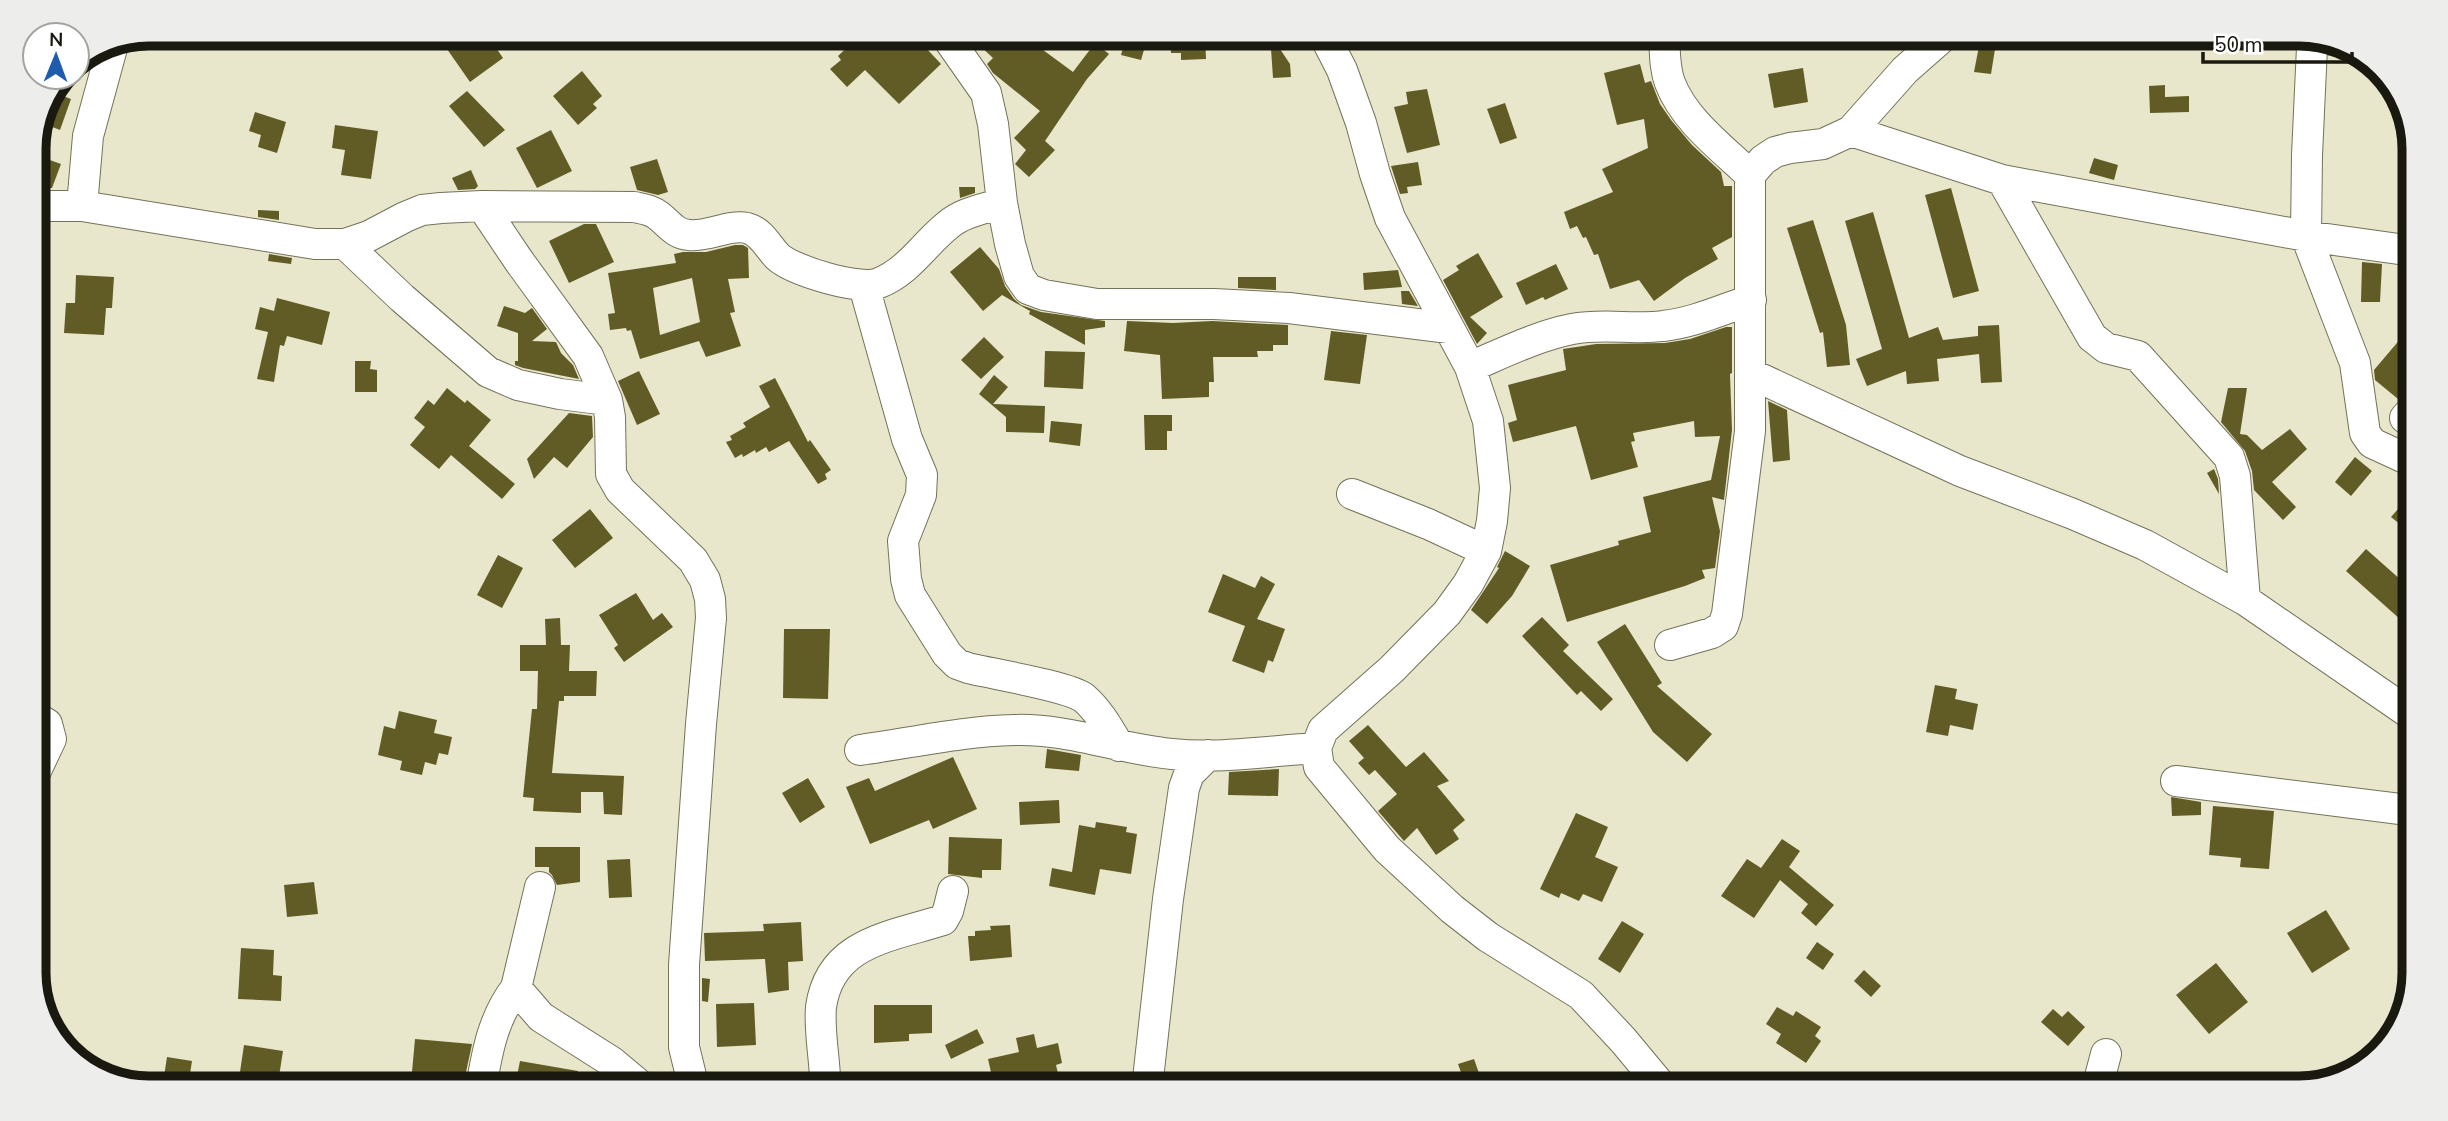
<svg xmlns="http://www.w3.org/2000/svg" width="2448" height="1121" font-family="'Nunito Sans',sans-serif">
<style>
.building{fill:#615c25;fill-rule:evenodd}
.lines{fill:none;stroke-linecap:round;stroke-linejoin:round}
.minor-casing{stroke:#74725a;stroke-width:32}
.minor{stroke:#fff;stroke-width:30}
.rim{fill:none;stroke:#1a190f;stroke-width:9}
</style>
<rect width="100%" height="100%" fill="#e8e7cb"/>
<path class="building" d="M448,33H486L503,58L470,82L440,39Z
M862,33H912L941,64L899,104L865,70L847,87L830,69L841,60L838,56Z
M966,33H1051L1039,47L1073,72L1095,43L1109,54L1087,79L1045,141L1055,150L1029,177L1015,164L1026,150L1014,138L1040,111L993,73L987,64L993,58Z
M1127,33H1149L1141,60L1121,55Z
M1170,33H1205L1206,59L1181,60V53H1171Z
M1270,34L1290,64L1291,77L1273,78Z
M1979,46L1995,49L1991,74L1974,72Z
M1640,64L1645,83L1651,81L1660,104L1671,120L1692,145L1721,172L1724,186H1732V237L1712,248L1718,259L1685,278L1654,301L1639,280L1610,289L1598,254L1594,255L1586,237L1583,238L1577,226L1570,229L1564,212L1613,192L1602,169L1648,148L1644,119L1617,125L1604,73Z
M1803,68L1808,102L1774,108L1768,74Z
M582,71L602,96L593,104L597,108L578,125L553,96Z
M2165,85V97L2189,96V112L2150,113L2149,86Z
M1427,89L1440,145L1407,153L1394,107L1408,104L1406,92Z
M467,91L505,130L484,147L449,106Z
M55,93L71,99L60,130L42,123Z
M1505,103L1517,138L1500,144L1487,109Z
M255,112L286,122L277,153L258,147L261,135L249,131Z
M335,125L378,131L371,179L341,175L345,150L332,148Z
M551,130L572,171L537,188L516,148Z
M33,154L61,164L52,188H33Z
M2094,158L2118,165L2114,180L2089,173Z
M657,159L668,192L658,195L637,190L630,167Z
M1418,162L1422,185L1407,187L1408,193L1400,194L1391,166Z
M471,170L478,186L475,189L458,190L452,178Z
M959,187H975V193L960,198Z
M1951,188L1979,291L1953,298L1925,195Z
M258,210L279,211V220L258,217Z
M1873,212L1909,338L1938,327L1943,340L1978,336V326L1999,325L2002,382L1981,383L1979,354L1937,359L1939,381L1907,384L1906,371L1867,386L1856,359L1882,349L1845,221Z
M1813,220L1846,325L1850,365L1827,367L1823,332L1820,333L1787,228Z
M584,224H596L614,262L569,283L549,241Z
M735,245H743L748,248L749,278L728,279L735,312L730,313L741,346L706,357L699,341L640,359L631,330L627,331L626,328L610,330L608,314L615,313L608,273L676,263L674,254L683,252H706ZM692,278L700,322L660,335L653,288Z
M980,247L999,269L1005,286L1014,299L1021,305L1041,312L1105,321V327L1085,330V345L1029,314L1030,311L1002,295L983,311L950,272Z
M1478,253L1503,297L1470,317L1487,333L1477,344L1443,280L1459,270L1456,266Z
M269,254L292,258L291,264L268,261Z
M2362,262L2382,264L2380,302H2361Z
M1556,264L1568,289L1545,300L1543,297L1526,305L1516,283Z
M1398,270L1402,287L1364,290L1363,273Z
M76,275L114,277L112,308H106L104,335L64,333L66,303H75Z
M1238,277H1276V290L1238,288Z
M1401,291H1409L1418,306L1402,304Z
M277,298L330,312L322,345L287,336L284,346L280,345L274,382L257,379L268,332L255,329L260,307L274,311Z
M504,306L525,313L532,308L547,329L532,341L556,342L561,353L573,365L579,379L523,368L515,365V361H518V333L497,326Z
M1127,321L1173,323L1212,321L1288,325V345H1273V351H1257L1258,357H1213L1214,382H1209V397L1162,399L1160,355L1124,351Z
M2413,324L2412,390L2398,399L2375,380L2374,370Z
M1726,327H1732V373L1730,374L1732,430L1724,500L1712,497L1720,531L1715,568L1702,570L1705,578L1685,586L1567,622L1550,565L1619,545L1618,541L1651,532L1643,497L1711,480L1720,436L1695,437L1694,421L1633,433L1635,441L1631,442L1638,467L1591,480L1576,426L1513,442L1508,423L1517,420L1508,385L1566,370L1563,349L1596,344L1665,343L1690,339Z
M1331,331L1367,335L1360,384L1324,380Z
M984,337L1004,357L981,379L961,360Z
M1045,351L1085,352L1083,389L1044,387Z
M355,361H371L370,369L377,370V392H355Z
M639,371L660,414L637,425L618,381Z
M994,375L1008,387L993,404L1045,406L1044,433L1006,432V417L979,394Z
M775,378L808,442L810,440L831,470L825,474L827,479L818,484L789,441L769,452L766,447L756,453L755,450L743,457L742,454L735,458L726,442L732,440L730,436L746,427L743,423L770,407L759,386Z
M447,388L465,403L467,400L491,420L469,446L515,484L502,499L451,455L439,469L410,445L425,427L414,418L428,400L434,405Z
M2228,388H2247L2240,434L2247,435L2262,450L2290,429L2307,449L2272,482L2296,507L2283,520L2254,490L2252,471L2245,451L2221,422Z
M1768,401L1787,410L1790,460L1773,462Z
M569,413L592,416L593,437L567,468L554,457L534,479L527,459Z
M1144,415H1172V431H1167V450H1145Z
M1051,421L1082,424L1080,446L1049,442Z
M2355,457L2372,471L2351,496L2335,482Z
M2214,469L2218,479L2219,494L2207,473Z
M2411,494V533L2391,517Z
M590,509L613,538L575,568L552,540Z
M2366,549L2410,588V628L2346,571Z
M1505,551L1530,566L1512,596L1487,624L1471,610L1499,568L1497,567Z
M498,555L523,568L502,608L477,595Z
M1223,574L1255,588L1261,576L1275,584L1257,619L1285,629L1273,662L1268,660L1264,673L1232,661L1245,626L1208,612Z
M636,593L653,620L662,613L673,627L624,662L614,648L618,645L599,615Z
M1542,617L1569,645L1563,651L1613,699L1601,711L1581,691L1577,695L1522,636Z
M560,618L561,645H570L569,671H597L596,696H564V701H559L552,773L624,776L622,815L604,814L603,792H581V813L533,811L534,798L523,797L532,709H537L538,671H520V645H546L545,619Z
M1625,624L1662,683L1657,686L1712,734L1687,762L1653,732L1597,642Z
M784,629H830L828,699L783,698Z
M1935,685L1957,689L1955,699L1978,704L1973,730L1950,725L1948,736L1926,732Z
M399,711L437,720L434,733L452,737L448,755L439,753L436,765L425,762L422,775L400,770L402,761L378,755L384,726L395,729Z
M1368,725L1406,767L1424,752L1449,781L1437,786L1465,820L1453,830L1459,839L1436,855L1417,828L1404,841L1378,811L1397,794L1375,770L1369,775L1358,763L1364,758L1349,741Z
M1047,749L1081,755L1079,771L1045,768Z
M953,757L977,809L933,829L929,820L870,844L846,787L869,778L875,791Z
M1279,769L1278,796L1228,795L1229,772Z
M808,778L825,807L800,823L782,793Z
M2171,797L2201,802V815L2172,816Z
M1059,800L1060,823L1020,825L1019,802Z
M2213,806L2274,811L2269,869L2240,867L2241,858L2209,855Z
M1576,813L1608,827L1595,857L1618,867L1602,902L1583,894L1579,901L1561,893L1559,898L1540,889Z
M1096,822L1127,827L1126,832L1137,834L1131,874L1100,869L1095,895L1049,886L1052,868L1072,872L1079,825L1095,828Z
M949,837L1002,839L1001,870H982V878L948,874Z
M1782,839L1800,851L1789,867L1834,905L1816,926L1801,913L1808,904L1780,880L1754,918L1721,896L1747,859L1761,868Z
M535,847H580V882L557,885L552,875L549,872V867H535Z
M630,859L632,897L609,898L607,860Z
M314,882L318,914L287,917L284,885Z
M2326,910L2350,949L2312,973L2287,933Z
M1622,921L1644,934L1620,973L1598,959Z
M801,922L803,961L788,962L789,990L768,993L765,959L705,961L704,933L764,931L763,924Z
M1010,925L1012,957L970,961L968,936H975V931L991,930L990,926Z
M1817,942L1834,954L1823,970L1806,958Z
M241,948L274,950L273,975L282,976L281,1001L238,999Z
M2216,963L2248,1002L2209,1034L2176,995Z
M1864,970L1881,986L1871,997L1854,981Z
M702,978L710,979L708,1002L702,1001Z
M754,1003L756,1045L717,1047L716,1004Z
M874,1005H932V1033L909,1034V1041L874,1043Z
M1777,1007L1793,1016L1796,1011L1821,1027L1815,1036L1821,1041L1806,1063L1776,1043L1781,1034L1766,1024Z
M2053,1009L2062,1017L2068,1011L2085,1027L2068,1046L2041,1022Z
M977,1029L984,1043L951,1059L945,1045Z
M1034,1034L1037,1048L1058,1043L1062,1063L1056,1065L1060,1082L1043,1086L1042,1081L1003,1088L1001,1079L993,1081L988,1059L1019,1052L1016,1038Z
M415,1039L472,1044L465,1077L412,1072Z
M244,1045L283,1051L278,1083L254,1079V1074L240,1072Z
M167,1057L192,1061L188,1087L163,1083Z
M1474,1059L1480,1076L1464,1081L1458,1064Z
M520,1061L578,1071L575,1088L515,1086Z"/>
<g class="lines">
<g class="minor-casing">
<path id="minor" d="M944,33L986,93L993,124L1002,203L1010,244L1019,276L1028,289L1044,295L1097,304H1214L1289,308L1449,328
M1323,33L1342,70L1361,123L1375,174L1390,218L1470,367L1488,421L1495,488L1492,521L1486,551L1468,584L1447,613L1392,669L1323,730L1316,748L1319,767L1387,849L1452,909L1488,937L1581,995L1623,1040L1663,1088
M1664,33C1665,50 1664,67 1670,83C1684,120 1722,148 1750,175
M2328,39L2318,42L2312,47L2307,155L2306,236L2355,363L2365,433L2372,443L2411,461
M1851,131L2002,180L2306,236L2413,251
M2002,180L2092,337L2106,348L2138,356L2229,457L2235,476L2245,600
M33,206H82L315,244H345L369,236L405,217L422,210L441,208L482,206L634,207C643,209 652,210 659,216C669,224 675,234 689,235C708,237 729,224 747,228C762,232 768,247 778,257C794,271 860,291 879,283C909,271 924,244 948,225C963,212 984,209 1002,203
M82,206L88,136L112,48
M482,206L519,261L588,356L607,400L610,417L611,474L620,490L693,560L705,580L710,599L711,618L701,724L684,965V1047L694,1088
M345,244L402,298L488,372L518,385L560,394L607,400
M864,286L907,439L922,475L921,495L903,541L906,579L910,595L947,654L957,664L968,668C992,674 1068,686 1084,698C1099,711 1109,729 1119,746
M1470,367C1503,353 1537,336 1572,329C1604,323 1633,330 1663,326C1693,323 1723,309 1751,300
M1751,374L1960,471L2073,514L2145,545L2245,600L2409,713
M2405,418L2412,410
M1352,494L1428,524L1486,551
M1670,645L1712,633L1723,626L1727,614L1750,431V175L1763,160L1775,152L1790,148L1823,144L1851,131L1905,70L1947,33
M34,716L47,724L51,739L34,775
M860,750C911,743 963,731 1014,730C1067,728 1119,749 1172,754C1219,759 1269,751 1316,748
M2176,781L2408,810
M540,887L516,988L541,1017L612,1062L643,1088
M481,1088C487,1052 493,1018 516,988
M828,1088L825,1077C824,1055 819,1029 821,1007C830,942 890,937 943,920L948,911L953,891
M1147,1088L1168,899L1184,788L1189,774L1208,755
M2097,1088L2106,1054"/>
</g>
<use href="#minor" class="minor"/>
</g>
<path d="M0 0H2448V1121H0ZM149 46H2299A103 103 0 0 1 2402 149V973A103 103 0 0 1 2299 1076H149A103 103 0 0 1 46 973V149A103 103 0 0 1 149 46Z" fill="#ededec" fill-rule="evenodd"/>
<path class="rim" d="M149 46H2299A103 103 0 0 1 2402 149V973A103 103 0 0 1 2299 1076H149A103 103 0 0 1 46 973V149A103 103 0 0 1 149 46Z"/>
<g transform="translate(56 56) rotate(1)"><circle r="33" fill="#ffffff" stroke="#a3a39f" stroke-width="2"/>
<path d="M0-5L12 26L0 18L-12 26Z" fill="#1f5cad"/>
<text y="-10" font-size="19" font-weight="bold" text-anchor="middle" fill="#1a190f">N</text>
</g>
<path d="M2203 52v10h149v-10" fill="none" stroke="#1a190f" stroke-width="3.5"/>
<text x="2214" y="52" font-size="21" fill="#1a190f" stroke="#ffffff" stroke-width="5" paint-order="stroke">50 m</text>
</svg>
